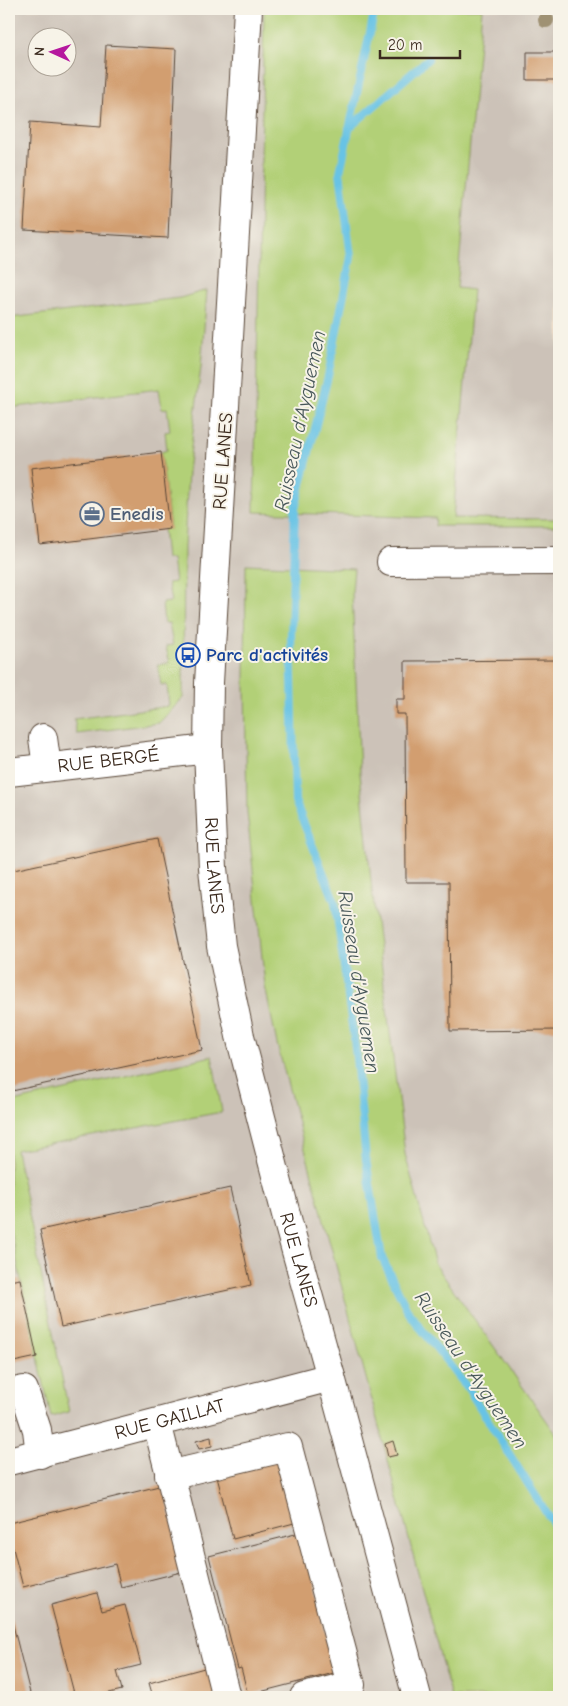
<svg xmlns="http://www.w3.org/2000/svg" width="568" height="1706" font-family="'Comic Neue',sans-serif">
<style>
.industrial{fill:#ccc2b8;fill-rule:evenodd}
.green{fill:#b2d077;stroke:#767d4a}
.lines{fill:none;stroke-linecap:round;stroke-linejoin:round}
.stream{stroke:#67c3e5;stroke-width:8}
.building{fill:#d29e70}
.minor-casing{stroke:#574536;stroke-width:30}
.minor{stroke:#fff;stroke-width:28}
.tree{fill:#9f9173}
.labels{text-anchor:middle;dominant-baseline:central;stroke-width:4;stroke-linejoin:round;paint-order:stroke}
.street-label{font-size:19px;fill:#3b2a1e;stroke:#f7f3e8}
.service-label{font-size:19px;font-weight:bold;fill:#4e5e75;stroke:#f7f3e8;text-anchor:start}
.transit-label{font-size:19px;font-weight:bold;fill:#164399;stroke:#f7f3e8;text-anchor:start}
.water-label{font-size:20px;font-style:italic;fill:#48585a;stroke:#f7f3e8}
</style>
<rect width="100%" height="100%" fill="#f7f3e8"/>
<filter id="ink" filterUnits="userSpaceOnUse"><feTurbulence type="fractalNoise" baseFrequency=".02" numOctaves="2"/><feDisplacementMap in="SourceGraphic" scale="10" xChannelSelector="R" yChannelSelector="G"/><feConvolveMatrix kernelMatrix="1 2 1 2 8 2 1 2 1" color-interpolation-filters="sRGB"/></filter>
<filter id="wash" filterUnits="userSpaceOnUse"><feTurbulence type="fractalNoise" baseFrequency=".0096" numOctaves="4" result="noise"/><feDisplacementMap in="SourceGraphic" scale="20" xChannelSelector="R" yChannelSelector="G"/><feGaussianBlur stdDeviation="1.12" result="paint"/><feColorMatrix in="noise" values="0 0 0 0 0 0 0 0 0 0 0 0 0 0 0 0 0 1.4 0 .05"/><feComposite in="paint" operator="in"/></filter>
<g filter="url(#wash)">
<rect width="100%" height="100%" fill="#f4dcc0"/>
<path class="industrial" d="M9,9H264L254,512L437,518L482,9H559V1697H9ZM38,38H68V68H38Z"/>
<path class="green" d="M264,9H482L457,288L473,290L453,518L559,519V526H435L436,518L254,512Z
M207,290L201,367L188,472L184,547L183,698L159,723L77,734L74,719L169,706L167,685H161L158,665L169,663L166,646L173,645L169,623H164L162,603L171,602L168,583L175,582L172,559H166L163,528L170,529L161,452L167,450L165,432L170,431L167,408L162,409L159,389L9,408V318L180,298Z
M246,564L354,569L352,592L360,773L371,881L405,1154L435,1264L559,1438V1697H451L277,1044L265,986L247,812L245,683Z
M212,1056L222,1112L16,1150L69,1412L51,1417L9,1225V1103Z"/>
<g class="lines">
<path class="stream" d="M375,9L340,172L351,257L328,376L295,509L291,637L295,801L335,902L355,1047L366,1160L382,1258L409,1313L469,1390L559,1533
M349,128L428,59"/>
</g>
<g id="blocks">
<path class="building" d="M106,45L176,49L168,238L24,230L30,122L101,127Z
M527,52H559V80H527Z
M161,452L170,529L40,545L31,468Z
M559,660V1030L450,1031L449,882H406L405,714H396V699H405V661Z
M157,839L202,1050L12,1091L9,1077V871Z
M230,1188L251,1285L61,1327L40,1230Z
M20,1279L37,1357L9,1363V1281Z
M211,1437L212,1446L199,1449L196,1441Z
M393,1441L397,1455L388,1457L385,1444Z
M282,1456L298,1522L233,1539L216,1473Z
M163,1485L185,1571L121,1587L115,1564L23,1587L9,1533V1523Z
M303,1532L334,1673L248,1695L241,1668L238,1669L209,1556Z
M97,1593L102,1611L125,1605L141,1665L117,1671L122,1690L92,1697H75L51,1605Z
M9,1610V1609L31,1697H9Z
M208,1667L216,1697H153L149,1683Z"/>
</g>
</g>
<g filter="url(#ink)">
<use href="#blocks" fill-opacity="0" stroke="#574536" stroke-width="1"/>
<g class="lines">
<g class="minor-casing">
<g id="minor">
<path id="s1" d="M248,9L209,683L208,749L213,868L221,946L240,1036L289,1226L331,1377L417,1697"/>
<path d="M391,562L559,561"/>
<path d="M43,738L47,767"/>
<path id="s2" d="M9,772L208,749"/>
<path d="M9,1393L24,1390L37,1430L40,1454"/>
<path d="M157,1423L226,1697"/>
<path id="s3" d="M9,1461L331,1377"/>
<path d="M169,1475L288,1447L351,1685L304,1697"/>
</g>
</g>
<use href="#minor" class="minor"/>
</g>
<circle class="tree" cx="546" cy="20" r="8"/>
</g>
<defs>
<g id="office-ring" transform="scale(1.25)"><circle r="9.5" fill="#f7f3e8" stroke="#5c6f8a" stroke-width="1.5"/><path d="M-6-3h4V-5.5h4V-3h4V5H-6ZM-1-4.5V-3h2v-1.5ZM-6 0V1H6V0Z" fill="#5c6f8a"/></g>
<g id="bus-ring" transform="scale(1.25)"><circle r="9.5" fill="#f7f3e8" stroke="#1a4fb4" stroke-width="1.5"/><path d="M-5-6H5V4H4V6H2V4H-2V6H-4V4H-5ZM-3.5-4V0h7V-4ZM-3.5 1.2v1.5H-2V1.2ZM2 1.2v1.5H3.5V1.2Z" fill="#1a4fb4"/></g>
</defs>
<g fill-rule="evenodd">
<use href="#office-ring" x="92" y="514"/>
<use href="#bus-ring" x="188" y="655"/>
</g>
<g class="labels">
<g class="street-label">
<text transform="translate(223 461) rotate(-86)">RUE LANES</text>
<text stroke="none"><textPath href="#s2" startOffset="100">RUE BERGÉ</textPath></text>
<text stroke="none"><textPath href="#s1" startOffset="858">RUE LANES</textPath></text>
<text stroke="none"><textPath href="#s1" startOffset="1262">RUE LANES</textPath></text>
<text stroke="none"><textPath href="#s3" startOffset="166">RUE GAILLAT</textPath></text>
</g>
<g class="service-label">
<text x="110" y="514">Enedis</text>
</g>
<g class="transit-label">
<text x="206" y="655">Parc d'activités</text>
</g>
<g class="water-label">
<text transform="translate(300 421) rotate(-78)">Ruisseau d'Ayguemen</text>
<text transform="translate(359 982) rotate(81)">Ruisseau d'Ayguemen</text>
<text transform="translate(471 1370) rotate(56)">Ruisseau d'Ayguemen</text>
</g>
</g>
<rect width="568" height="1706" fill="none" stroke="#f7f3e8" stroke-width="30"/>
<g transform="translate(52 52) rotate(273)"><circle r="24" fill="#f7f3e8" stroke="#aca397"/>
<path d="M0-4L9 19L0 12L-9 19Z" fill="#b5179e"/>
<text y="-8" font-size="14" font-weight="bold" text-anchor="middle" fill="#3b2a1e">N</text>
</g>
<path d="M380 50v8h80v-8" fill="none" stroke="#3b2a1e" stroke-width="2.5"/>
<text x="388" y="50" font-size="15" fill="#3b2a1e" stroke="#f7f3e8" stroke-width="4" paint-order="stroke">20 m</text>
</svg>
